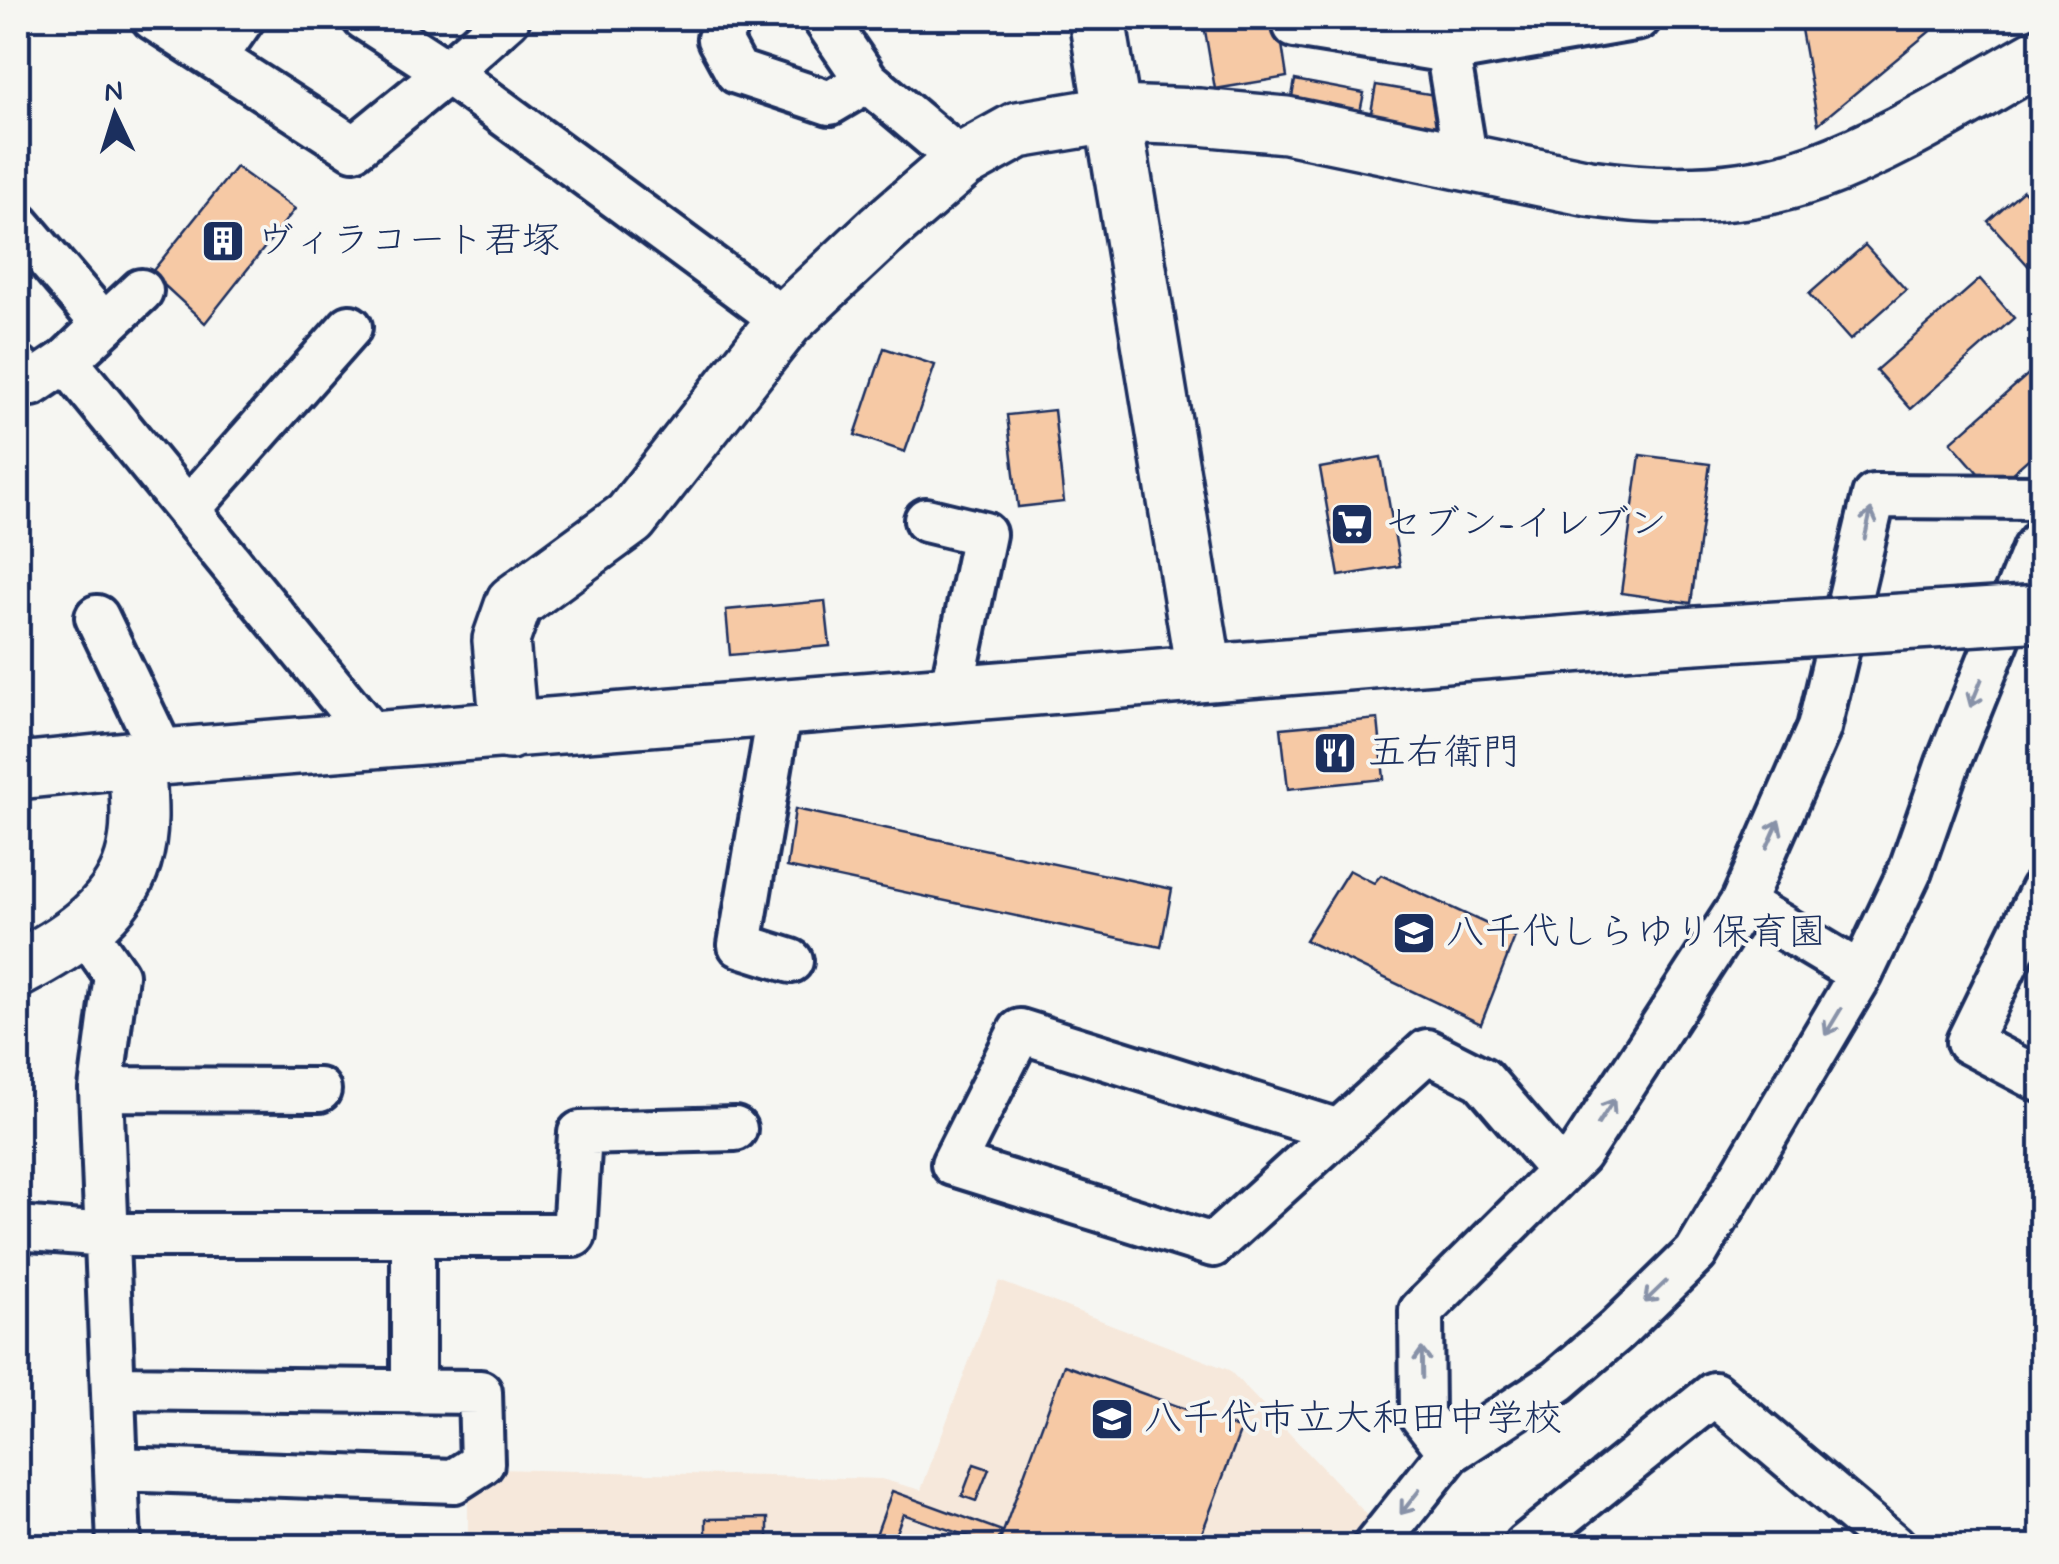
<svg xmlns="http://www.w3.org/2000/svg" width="2059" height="1564" font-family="Mynerve,'Klee One',sans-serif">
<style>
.built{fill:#f6e8db}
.building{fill:#f6c9a5;stroke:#1b2f5e;stroke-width:2.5}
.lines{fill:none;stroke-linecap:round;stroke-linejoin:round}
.street-casing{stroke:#1b2f5e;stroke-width:50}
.secondary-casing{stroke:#1b2f5e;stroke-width:62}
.street{stroke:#f6f6f2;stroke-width:42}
.secondary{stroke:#f6f6f2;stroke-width:55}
.secondary-bridge-casing{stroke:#1b2f5e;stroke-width:62;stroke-linecap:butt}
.secondary-bridge{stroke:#f6f6f2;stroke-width:55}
.oneway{stroke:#8892a8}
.labels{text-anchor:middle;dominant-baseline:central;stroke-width:8;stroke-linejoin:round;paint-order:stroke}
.poi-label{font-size:38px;fill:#1b2f5e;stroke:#f6f6f2;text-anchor:start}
</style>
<rect width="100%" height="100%" fill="#f6f6f2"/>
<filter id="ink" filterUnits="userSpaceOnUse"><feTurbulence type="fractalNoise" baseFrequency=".01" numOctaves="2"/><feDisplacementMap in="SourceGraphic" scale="20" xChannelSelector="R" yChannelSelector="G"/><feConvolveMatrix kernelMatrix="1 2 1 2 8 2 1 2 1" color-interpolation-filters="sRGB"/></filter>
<g filter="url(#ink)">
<path class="built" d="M999,1281L1229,1370L1373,1521L1354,1546H468V1494L496,1469L881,1479L921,1490Z"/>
<path class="building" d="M1278,18L1287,77L1215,89L1203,19Z
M1799,18H1946L1818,124Z
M1295,80L1364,93L1356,131L1288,119Z
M1376,85L1441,96L1433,140L1368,129Z
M236,167L295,209L205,323L151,273Z
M2023,190L2042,211V281L1988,221Z
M1865,245L1906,290L1850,340L1809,294Z
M1980,279L2014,318L1911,409L1876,370Z
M884,348L935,365L905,452L855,435Z
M2042,362V447L1993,490L1951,442Z
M1054,410L1064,502L1018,507L1007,415Z
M1640,455L1710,464L1691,603L1621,593Z
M1381,457L1400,566L1339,576L1320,468Z
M825,601L830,646L730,655L726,610Z
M1378,719L1384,779L1288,789L1281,728Z
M795,809L1172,889L1161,947L787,867Z
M1349,870L1374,883L1381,875L1515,937L1481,1024L1305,940Z
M1064,1365L1241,1429L1197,1546H998Z
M974,1464L989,1469L976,1501L962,1496Z
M892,1491L1002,1531L996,1546L903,1514L891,1546H872Z
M768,1518V1546H706V1519Z"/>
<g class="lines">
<g class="street-casing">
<path id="street" d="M153,18L354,148L447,72L785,321
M364,18L447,72L508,18
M730,18L719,39L737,72L830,103L867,81
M824,18L867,81L962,161
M1293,18L1295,26L1448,51L1639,18
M1442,18L1466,162
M215,58L243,18
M18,224L104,325L66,361
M66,361L376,741
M18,367L32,384L66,361L141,291
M188,510L350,327
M926,520L984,534L951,693
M97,617L164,757
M780,708L740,945L791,961
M2042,890L1968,1042L2042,1081
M1742,903L1861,974
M83,928L116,975L101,1089L119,1546
M101,1089L319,1090
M1339,1131L1020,1031L953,1164L1213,1245L1427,1051L1482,1079L1561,1171
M18,1228L107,1235H574L580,1133L735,1129
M113,1388L480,1392L482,1463L454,1481L116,1469
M413,1391V1235
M1450,1452L1422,1416L1421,1311L1579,1154L1742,903L1819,728L1874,496L2042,497
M1375,1546L1450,1452L1558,1381L1616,1331L1696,1253L1861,974L1910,871L1948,763L2034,549L2042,539
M1525,1546L1714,1394L1894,1546"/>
</g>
<g class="secondary-casing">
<path id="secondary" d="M1097,18L1204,671
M509,731L501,640L514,603L630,518L785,321L881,231L962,161L1018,130L1115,114L1199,117L1286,125L1589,188C1664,199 1744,199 1817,172C1896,143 1968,96 2042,55
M18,771L136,759L1634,639
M18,969C64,945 117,913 133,860C143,828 138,791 136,759"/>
</g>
<use href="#street" class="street"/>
<use href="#secondary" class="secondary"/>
<g class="secondary-bridge-casing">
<path id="secondary-bridge" d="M1634,639L2042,613"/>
</g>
<use href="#secondary-bridge" class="secondary-bridge"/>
</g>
<defs><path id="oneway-shaft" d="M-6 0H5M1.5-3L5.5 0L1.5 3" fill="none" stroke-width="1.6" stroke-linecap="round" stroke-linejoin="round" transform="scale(2.5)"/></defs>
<g class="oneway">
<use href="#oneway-shaft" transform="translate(1868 524) rotate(-77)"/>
<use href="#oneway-shaft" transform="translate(1976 693) rotate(112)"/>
<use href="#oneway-shaft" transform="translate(1773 834) rotate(-66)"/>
<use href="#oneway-shaft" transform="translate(1833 1022) rotate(121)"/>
<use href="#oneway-shaft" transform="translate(1606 1112) rotate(-57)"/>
<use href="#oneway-shaft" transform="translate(1655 1292) rotate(136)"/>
<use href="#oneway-shaft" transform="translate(1422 1363) rotate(-91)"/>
<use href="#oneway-shaft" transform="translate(1410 1502) rotate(128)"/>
</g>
</g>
<defs>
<g id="building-square" transform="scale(2.25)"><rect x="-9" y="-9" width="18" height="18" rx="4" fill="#1b2f5e" stroke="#f6f6f2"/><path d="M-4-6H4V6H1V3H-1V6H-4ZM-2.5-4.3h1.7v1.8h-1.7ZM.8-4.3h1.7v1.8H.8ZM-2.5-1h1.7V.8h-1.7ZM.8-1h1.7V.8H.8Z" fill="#fff"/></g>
<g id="supermarket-square" transform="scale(2.25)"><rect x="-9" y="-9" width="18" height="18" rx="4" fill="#1b2f5e" stroke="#f6f6f2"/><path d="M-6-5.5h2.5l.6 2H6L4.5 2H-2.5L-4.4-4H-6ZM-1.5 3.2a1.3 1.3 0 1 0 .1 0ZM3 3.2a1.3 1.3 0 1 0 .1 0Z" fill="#fff"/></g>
<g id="restaurant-square" transform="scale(2.25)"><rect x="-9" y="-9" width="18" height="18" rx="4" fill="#1b2f5e" stroke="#f6f6f2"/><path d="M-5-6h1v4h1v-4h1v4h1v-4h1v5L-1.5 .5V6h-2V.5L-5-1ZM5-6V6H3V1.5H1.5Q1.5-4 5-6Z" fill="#fff"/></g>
<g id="school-square" transform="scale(2.25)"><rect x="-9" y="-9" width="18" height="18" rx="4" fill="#1b2f5e" stroke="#f6f6f2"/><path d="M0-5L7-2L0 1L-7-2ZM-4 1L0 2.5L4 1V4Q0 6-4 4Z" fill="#fff"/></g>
</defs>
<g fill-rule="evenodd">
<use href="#building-square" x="223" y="241"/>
<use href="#supermarket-square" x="1352" y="524"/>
<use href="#restaurant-square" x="1335" y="753"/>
<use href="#school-square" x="1414" y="933"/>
<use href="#school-square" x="1112" y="1419"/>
</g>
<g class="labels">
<g class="poi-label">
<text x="256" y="241">ヴィラコート君塚</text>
<text x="1384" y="524">セブン-イレブン</text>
<text x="1368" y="753">五右衛門</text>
<text x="1446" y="933">八千代しらゆり保育園</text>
<text x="1144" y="1419">八千代市立大和田中学校</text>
</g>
</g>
<rect width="2059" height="1564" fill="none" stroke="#f6f6f2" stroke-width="60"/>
<rect x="30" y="30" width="1999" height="1504" fill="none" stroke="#1b2f5e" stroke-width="4" filter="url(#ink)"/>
<g transform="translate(115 115) rotate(356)" stroke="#f6f6f2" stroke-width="8" paint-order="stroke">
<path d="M0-8L18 38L0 25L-18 38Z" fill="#1b2f5e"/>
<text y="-15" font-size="28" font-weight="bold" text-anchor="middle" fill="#1b2f5e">N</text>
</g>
</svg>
